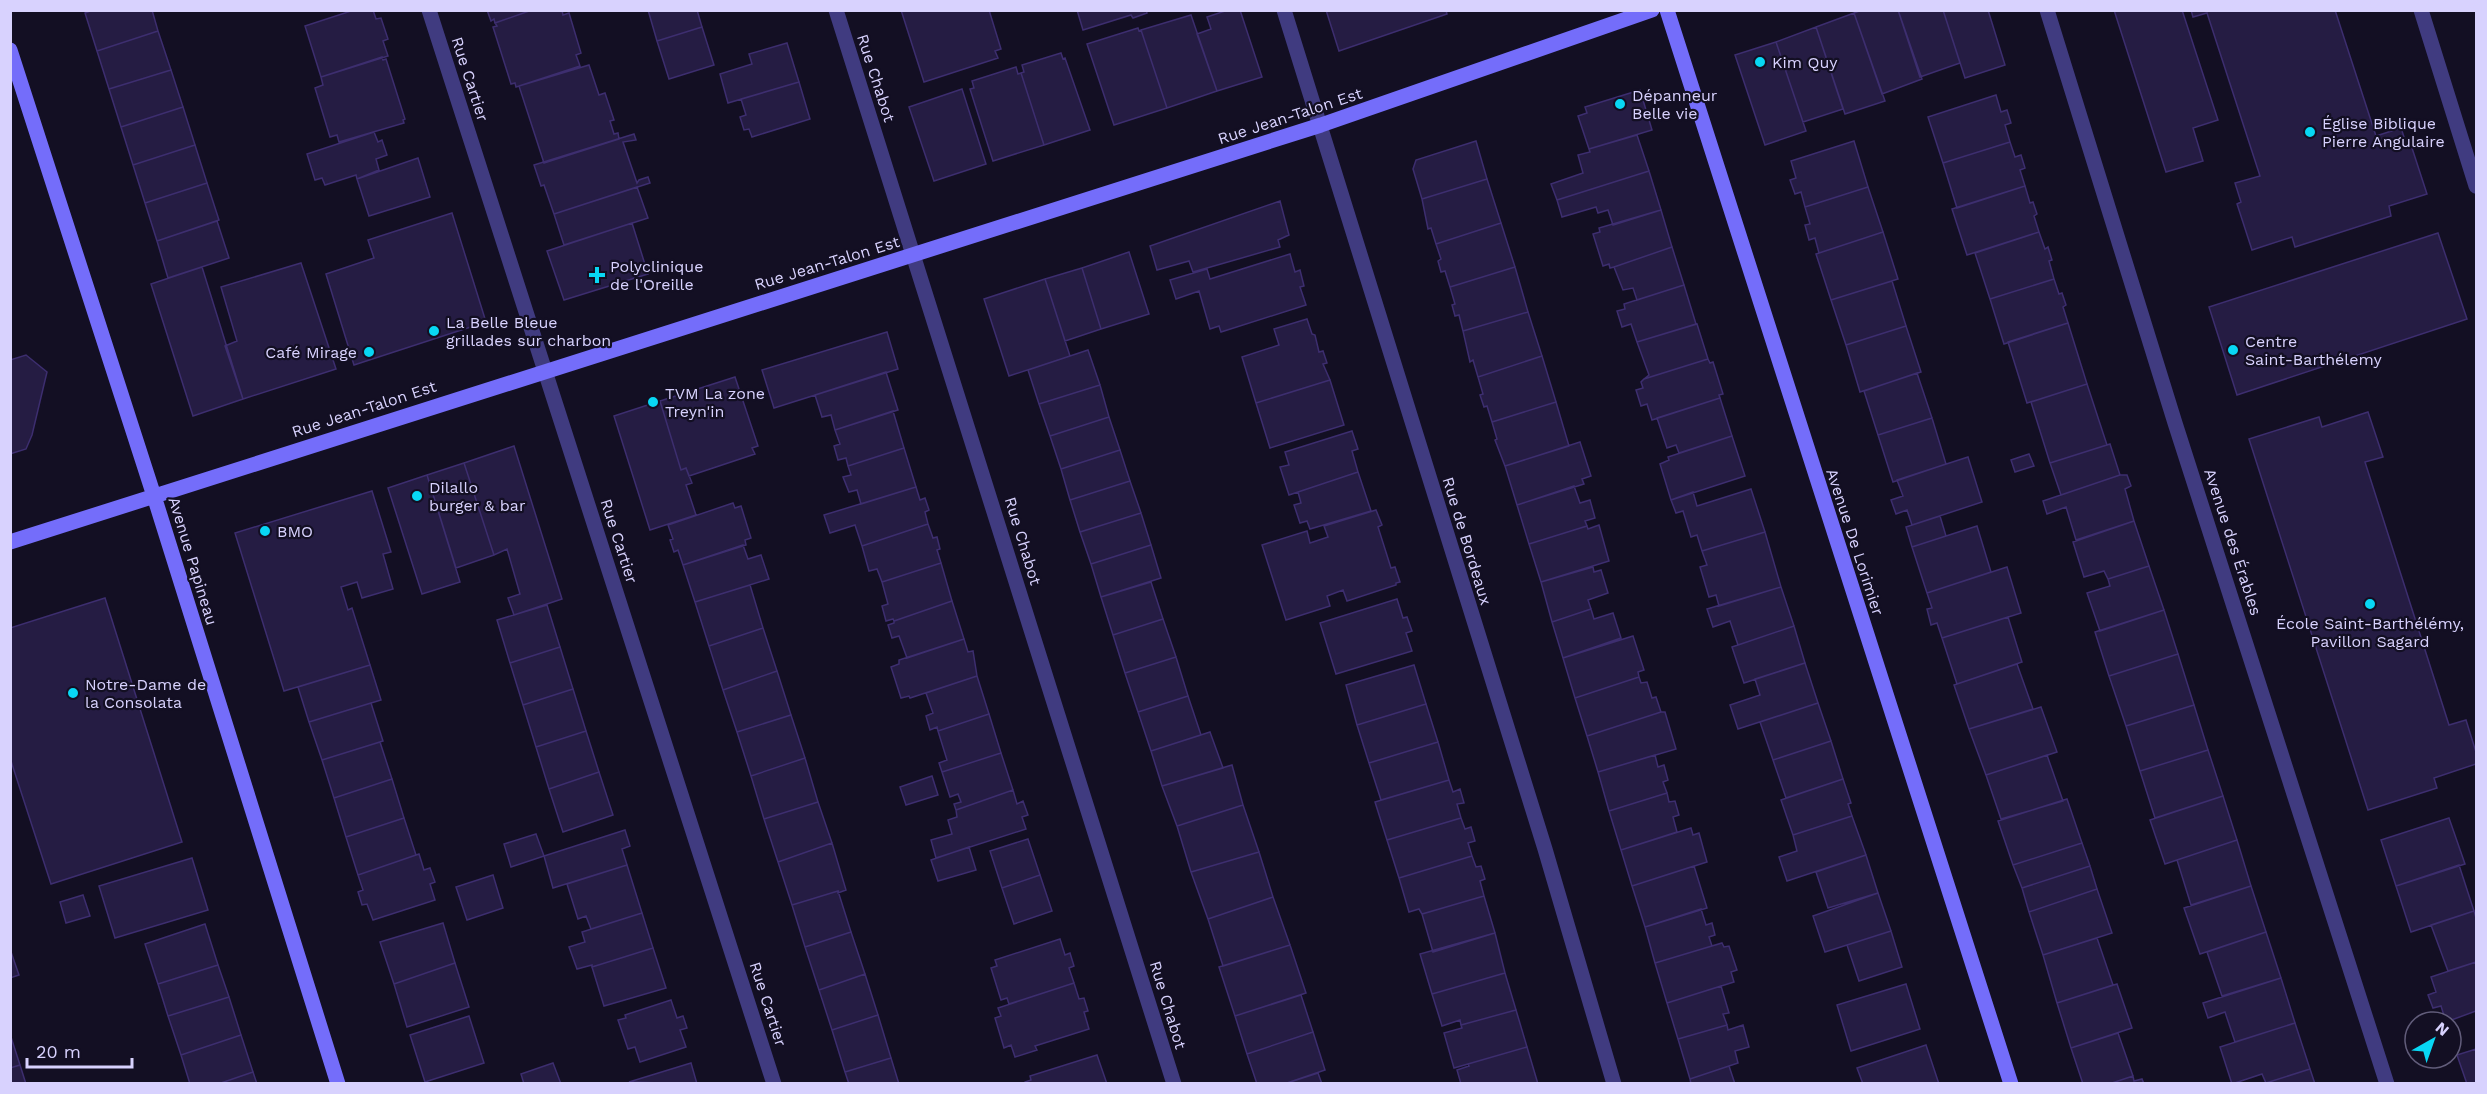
<svg xmlns="http://www.w3.org/2000/svg" width="2487" height="1094" font-family="'Work Sans',sans-serif">
<style>
.building{fill:#251c43;stroke:#3d2e6f;stroke-width:1.5}
.lines{fill:none;stroke-linecap:round;stroke-linejoin:round}
.minor{stroke:#403b80;stroke-width:15}
.secondary{stroke:#746dfa;stroke-width:15}
.poi-dot{fill:#08d7f4;stroke:#130f23;stroke-width:2}
.labels{text-anchor:middle;dominant-baseline:central;stroke-width:4.5;stroke-linejoin:round;paint-order:stroke}
.poi-label{font-size:16px;fill:#d8d2fe;stroke:#130f23;text-anchor:start}
.street-label{font-size:16px;fill:#d8d2fe;stroke:#130f23}
</style>
<rect width="100%" height="100%" fill="#130f23"/>
<path class="building" d="M93,10H152L158,31L97,51L85,13Z
M354,10H373L376,19L381,18L388,39L383,41L388,56L321,77L305,26Z
M487,10H532L495,23L494,19L491,21Z
M532,10H562L563,15L569,13L581,53L576,55L580,66L516,87L515,83L511,84L493,27L497,26L495,23Z
M648,10H697L702,27L657,41Z
M901,10H989L1001,49L995,51L998,58L924,82Z
M1077,10H1146L1147,13L1133,18L1131,15L1083,30Z
M1228,10H1240L1262,77L1217,91L1197,34L1211,29L1207,17Z
M1326,10H1446L1447,14L1339,51Z
M1862,10H1898L1922,79L1882,94L1854,13Z
M1898,10H1943L1960,63L1920,77Z
M1943,10H1988L2005,65L1965,78Z
M2114,10H2182L2218,120L2193,128L2203,161L2166,172Z
M2191,10H2335L2376,136L2401,128L2407,146L2411,145L2427,194L2389,206L2391,216L2295,247L2292,237L2252,250L2237,204L2241,202L2235,183L2260,176L2207,13L2193,17Z
M1854,13L1885,101L1845,114L1816,27Z
M1191,15L1217,91L1167,108L1141,30Z
M702,27L714,65L669,79L657,41Z
M1816,27L1843,109L1803,122L1776,42Z
M1138,28L1139,31L1141,30L1167,108L1114,125L1087,44Z
M158,31L171,70L109,89L97,51Z
M1776,42L1806,131L1765,145L1735,55Z
M787,43L799,82L728,103L720,74L752,64L749,54Z
M1061,53L1063,59L1065,58L1090,130L1044,145L1021,73L1024,72L1022,65Z
M382,57L383,60L386,59L405,119L403,120L404,123L339,142L337,135L330,137L315,88L323,85L321,77Z
M589,65L599,95L605,93L614,120L610,121L614,134L618,133L619,139L544,163L519,86Z
M1016,67L1018,74L1021,73L1044,145L993,161L970,89L974,88L972,81Z
M171,70L183,107L121,127L109,89Z
M799,82L810,119L752,137L749,129L744,130L740,117L746,115L741,99Z
M962,89L986,164L934,181L909,107Z
M1640,90L1652,130L1589,149L1578,116L1587,113L1585,107Z
M1996,95L2001,112L2007,110L2011,123L2005,125L2010,142L1943,163L1928,117Z
M183,107L195,145L133,165L121,127Z
M374,132L378,142L382,140L387,155L376,159L379,170L357,179L356,175L325,185L322,178L315,180L307,154Z
M634,134L636,140L623,142L637,183L639,180L648,177L650,183L554,214L544,185L541,186L534,165Z
M1637,135L1649,171L1557,200L1551,184L1583,173L1578,155L1590,152L1589,149Z
M1476,141L1487,179L1422,199L1413,169L1416,160Z
M1854,141L1868,187L1805,207L1801,192L1795,194L1790,180L1796,178L1791,161Z
M2010,142L2015,157L2021,155L2025,168L2020,170L2025,186L1957,208L1943,163Z
M195,145L207,183L145,203L133,165Z
M418,158L430,197L369,216L357,179Z
M1649,171L1661,210L1613,225L1608,210L1598,213L1596,207L1562,217L1557,200Z
M1487,179L1501,223L1436,244L1431,228L1428,229L1422,199Z
M207,183L219,220L157,241L145,203Z
M2025,186L2030,203L2033,202L2037,214L2034,216L2039,232L1967,255L1952,209Z
M637,187L648,218L564,245L554,214Z
M1868,187L1883,232L1819,253L1815,238L1809,240L1805,225L1810,224L1805,207Z
M1280,201L1289,235L1278,240L1280,247L1193,272L1189,261L1157,270L1150,246Z
M1661,210L1672,247L1614,267L1610,268L1609,264L1603,266L1593,234L1600,232L1599,228Z
M452,213L486,322L354,365L326,274L374,258L368,240Z
M217,221L229,258L168,278L157,241Z
M632,223L648,274L564,300L547,251Z
M1501,223L1515,267L1450,287L1445,271L1441,272L1438,261L1441,259L1436,244Z
M1883,232L1898,279L1831,300L1816,254Z
M2039,232L2045,249L2048,247L2052,260L2049,261L2054,279L1990,299L1975,253Z
M2438,233L2467,319L2237,395L2209,307Z
M1672,247L1684,285L1637,300L1633,288L1623,290L1614,267Z
M1129,252L1149,314L1101,329L1082,268Z
M1290,254L1295,272L1300,270L1304,286L1300,287L1306,305L1221,332L1219,326L1210,329L1199,291L1176,299L1170,280L1207,269L1210,279Z
M301,263L336,369L243,399L225,346L237,341L221,287Z
M202,267L243,399L193,416L151,284Z
M1515,267L1528,312L1463,331L1459,315L1455,316L1452,305L1455,304L1450,287Z
M1082,268L1101,329L1065,341L1045,279Z
M1045,279L1070,356L1009,376L984,299Z
M2054,279L2059,294L2062,293L2066,305L2063,307L2068,323L2004,344L1990,299Z
M1892,281L1906,326L1846,345L1831,300Z
M1684,285L1696,324L1637,342L1631,324L1622,327L1617,311L1625,309L1624,304Z
M1528,312L1542,356L1478,377L1473,360L1470,362L1463,331Z
M1307,319L1312,334L1315,335L1319,352L1323,351L1327,363L1323,364L1330,380L1256,403L1242,357L1279,345L1274,329Z
M2068,323L2087,384L2027,403L2008,342Z
M1697,324L1708,359L1644,379L1649,375L1637,342Z
M1906,326L1921,372L1860,392L1846,345Z
M887,332L898,369L774,408L762,370Z
M1088,350L1100,385L1039,404L1028,370Z
M26,355L47,372L32,435L26,449L10,454V360Z
M1542,356L1556,402L1492,422L1487,406L1484,407L1480,395L1483,394L1478,377Z
M1708,359L1710,363L1713,362L1723,394L1719,395L1720,398L1652,420L1647,404L1641,406L1636,390L1643,388L1641,382L1644,379Z
M886,372L898,410L835,430L831,415L822,417L815,395Z
M1917,373L1932,418L1878,435L1864,391Z
M735,377L758,446L752,448L755,454L689,476L686,468L681,470L660,401Z
M1330,380L1344,425L1270,448L1256,403Z
M2087,384L2107,445L2050,463L2031,402Z
M1100,385L1109,417L1050,436L1039,404Z
M1720,398L1732,436L1679,453L1676,445L1667,448L1657,418Z
M660,401L681,470L686,468L692,483L686,485L696,515L650,530L614,416Z
M1556,402L1569,446L1505,466L1495,440L1497,439L1492,422Z
M893,411L904,448L848,466L846,458L838,460L834,446L840,444L835,430Z
M2368,412L2383,457L2365,462L2449,725L2466,720L2476,752V764L2434,778L2437,788L2368,810L2249,439L2319,417L2322,427Z
M1109,417L1120,450L1061,469L1050,436Z
M1932,418L1946,464L1893,482L1878,435Z
M1352,431L1358,449L1352,451L1358,472L1289,495L1280,467L1289,465L1285,452Z
M1732,436L1745,476L1671,500L1660,464L1669,460L1668,457Z
M1580,442L1591,476L1582,479L1584,484L1517,505L1505,466Z
M2110,444L2120,475L2061,495L2050,463Z
M514,446L562,599L514,615L508,598L520,594L507,549L494,555L464,463Z
M904,448L916,487L861,504L857,490L849,492L843,477L851,475L848,466Z
M1120,450L1130,481L1070,500L1061,469Z
M2029,454L2034,466L2015,472L2011,460Z
M1968,457L1982,502L1912,525L1907,510L1896,514L1891,500L1903,496L1897,480Z
M464,463L494,555L456,568L427,475Z
M1358,472L1371,511L1310,529L1307,521L1300,523L1294,505L1301,503L1298,492Z
M427,475L460,582L422,594L388,488Z
M2120,475H2127L2131,486L2125,489L2134,521L2076,540L2066,507L2047,514L2043,501Z
M1130,481L1141,513L1080,532L1070,500Z
M1574,486L1580,503L1590,500L1595,518L1585,521L1587,526L1529,544L1517,505Z
M916,487L920,500L925,498L929,510L925,512L928,524L862,546L855,525L830,533L824,515Z
M1751,489L1765,532L1702,551L1697,535L1691,537L1683,511L1676,513L1671,500L1693,492L1697,506Z
M372,491L391,552L383,554L393,589L362,598L357,582L341,587L348,610L352,608L370,665L284,691L235,533Z
M733,503L735,508L741,506L751,538L745,540L746,545L683,565L678,550L674,552L670,540L673,539L668,525Z
M1376,510L1382,525L1378,527L1391,568L1395,567L1400,582L1396,583V585L1347,601L1343,590L1327,596L1330,606L1286,620L1262,545L1307,531L1310,543L1328,537L1324,526Z
M1141,513L1151,545L1091,564L1080,532Z
M1940,516L1946,536L1912,547L1906,527Z
M2134,521L2149,566L2108,579L2104,571L2084,577L2073,542Z
M928,524L933,538L937,537L940,549L937,550L941,563L882,582L877,569L869,571L862,546Z
M1599,525L1609,561L1541,582L1529,544L1587,526L1588,529Z
M1977,526L1991,572L1927,593L1912,547Z
M1765,532L1781,587L1719,606L1716,595L1709,597L1700,567L1707,565L1702,551Z
M743,545L748,559L761,555L769,579L695,602L683,565Z
M1151,545L1161,578L1101,597L1091,564Z
M941,563L952,601L894,621L893,619L886,621L882,606L888,604L882,582Z
M2149,566L2164,610L2100,631L2087,593L2110,586L2108,579Z
M1593,567L1594,572L1601,570L1608,593L1588,600L1591,609L1552,622L1541,582Z
M2007,567L2021,613L1942,638L1937,623L1931,625L1927,609L1932,608L1927,593Z
M1151,582L1163,619L1113,635L1101,597Z
M750,585L763,628L709,646L695,602Z
M1781,587L1794,626L1738,645L1730,621L1713,627L1707,609Z
M105,598L182,842L51,884L10,758V628Z
M1397,599L1403,618L1407,617L1412,631L1406,633L1412,651L1336,674L1320,623Z
M952,601L964,639L907,658L899,636L892,638L888,625L894,623V621Z
M547,605L560,647L510,663L497,620Z
M1591,609L1594,619L1613,613L1621,638L1563,658L1552,622Z
M2164,610L2178,654L2109,676L2095,632Z
M2008,617L2022,662L1957,684L1942,638Z
M1163,619L1176,657L1125,673L1113,635Z
M1794,626L1805,663L1744,683L1732,647Z
M763,628L777,671L723,690L709,646Z
M1633,636L1644,670L1638,672L1639,677L1575,698L1563,658Z
M964,639L968,652L973,651L977,676L910,698L909,696L901,698L891,667L899,664V660Z
M560,647L573,689L523,705L510,663Z
M2178,654L2194,705L2126,726L2109,676Z
M1176,657L1188,696L1138,712L1125,673Z
M1805,663L1818,703L1738,729L1730,705L1760,695L1755,679Z
M2017,664L2033,709L1969,729L1954,685Z
M370,665L381,700L309,722L298,687Z
M1414,665L1426,704L1357,725L1346,685Z
M777,671L791,715L737,732L723,690Z
M977,676L989,714L938,731L937,727L930,730L926,716L933,713L926,693Z
M1639,677L1641,683L1647,682L1652,698L1656,697L1661,712L1587,736L1575,698Z
M573,689L586,731L536,747L523,705Z
M1188,696L1201,735L1151,751L1138,712Z
M371,703L383,741L322,760L309,722Z
M1818,703L1831,741L1773,760L1760,722Z
M1426,704L1438,742L1369,763L1357,725Z
M2194,705L2208,750L2140,771L2126,726Z
M2041,707L2057,752L1986,775L1969,729Z
M1661,712H1665L1676,749L1598,772L1587,736Z
M989,714L1001,753L942,772L939,763L947,760L938,731Z
M791,715L805,758L751,776L737,732Z
M586,731L599,772L549,789L536,747Z
M1210,732L1223,768L1162,786L1151,751Z
M1831,741L1843,779L1786,798L1773,760Z
M380,742L392,779L334,798L322,760Z
M1438,742L1449,780L1381,800L1369,763Z
M2208,750L2223,796L2155,818L2140,771Z
M1001,753L1013,790L956,810L954,804L961,802L958,794L950,797L942,772Z
M1655,755L1658,767L1664,765L1668,780L1663,782L1667,793L1609,811L1598,772Z
M2047,755L2063,801L2001,819L1986,775Z
M805,758L818,802L764,819L751,776Z
M1232,765L1243,805L1177,826L1162,786Z
M599,772L613,815L563,832L549,789Z
M932,776L938,795L906,805L900,787Z
M392,779L404,818L346,837L334,798Z
M1843,779L1851,803L1848,804L1852,816L1793,835L1781,800Z
M1449,780L1453,792L1460,789L1464,803L1457,804L1461,818L1387,840L1375,802Z
M1013,790L1017,804L1023,801L1028,815L1022,817L1026,829L936,858L931,840L952,834L948,820L957,817L956,810Z
M1667,793L1669,802L1675,801L1679,815L1673,817L1677,832L1621,850L1609,811Z
M2223,796L2237,840L2165,864L2150,820Z
M2067,799L2082,843L2013,865L1998,821Z
M818,802L832,843L778,862L764,819Z
M1243,805L1259,852L1191,872L1177,826Z
M1852,816L1866,855L1787,881L1779,857L1797,851L1793,835Z
M404,818L416,855L358,875L346,837Z
M1461,818L1465,829L1471,827L1475,841L1468,843L1472,856L1399,878L1387,840Z
M2449,818L2465,864L2396,886L2381,840Z
M1691,828L1693,835L1699,833L1707,862L1632,886L1621,850Z
M625,830L630,846L622,849L627,865L553,888L544,856Z
M536,834L544,856L511,867L504,844Z
M1028,839L1040,875L1002,888L990,851Z
M2237,840L2251,886L2191,905L2177,860Z
M832,843L846,890L838,893V891L792,905L778,862Z
M2082,843L2090,866L2022,888L2013,865Z
M969,847L976,870L938,881L931,860Z
M1259,852L1273,897L1208,919L1191,872Z
M419,854L424,870L430,868L435,882L430,884L435,900L373,920L367,904L362,905L358,892L363,890L358,875Z
M1866,855L1878,893L1828,908L1816,872Z
M1472,856L1476,867L1481,866L1485,879L1480,881L1484,896L1422,914L1419,909L1409,912L1399,878Z
M192,858L208,910L115,938L99,886Z
M627,865L642,913L591,929L586,916L578,919L567,884Z
M2459,865L2474,911L2411,932L2396,886Z
M1694,866L1707,908L1645,927L1632,886Z
M2090,866L2097,889L2029,912L2022,888Z
M493,875L503,908L467,920L456,887Z
M1040,875L1052,911L1014,924L1002,888Z
M2251,886L2266,932L2200,954L2184,908Z
M2097,889L2112,933L2043,955L2029,912Z
M838,891L851,932L805,947L792,905Z
M1878,893L1891,931L1825,952L1813,916Z
M83,895L90,916L66,923L60,902Z
M1484,896L1495,933L1433,952L1422,914Z
M1273,897L1290,945L1223,966L1208,919Z
M1701,909L1706,925L1712,923L1715,935L1709,937L1712,946L1655,963L1645,927Z
M2474,911L2476,918V962L2448,971L2431,925Z
M642,913L653,948L592,967V965L577,969L569,947L585,942L582,932Z
M443,923L455,963L394,984L380,942Z
M205,924L218,965L158,984L145,944Z
M1891,931L1902,967L1859,981L1847,945Z
M851,932L865,974L819,990L805,947Z
M2266,932L2281,978L2222,996L2207,952Z
M1495,933L1505,973L1432,994L1420,954Z
M2097,938L2113,985L2057,1003L2043,955Z
M1060,939L1065,955L1070,953L1074,966L1069,968L1074,983L1009,1004L1007,998L1001,1000L991,968L997,966L995,960Z
M1722,943L1724,947L1729,946L1737,970L1731,972L1734,982L1667,1003L1655,963Z
M1290,945L1306,993L1235,1016L1219,967Z
M653,948L666,988L604,1006L592,967Z
M10,949L19,975L10,978Z
M2476,962V1011L2446,1022L2441,1006L2433,1008L2428,995L2436,992L2431,977Z
M455,963L469,1007L407,1027L394,984Z
M218,965L229,997L168,1016L158,984Z
M1505,973L1516,1010L1461,1025L1460,1020L1442,1026L1432,994Z
M865,974L878,1015L832,1030L819,990Z
M2281,978L2295,1023L2235,1042L2225,1012L2208,1018L2203,1003Z
M1074,983L1079,999L1084,998L1088,1011L1084,1012L1089,1029L1035,1046L1037,1050L1015,1057L1011,1045L1004,1048L995,1018L1001,1016L998,1008Z
M1906,984L1920,1029L1851,1051L1837,1005Z
M2117,984L2132,1028L2071,1048L2057,1003Z
M1721,986L1729,1013L1723,1014L1727,1025L1678,1039L1667,1003Z
M1301,995L1313,1032L1247,1054L1235,1016Z
M229,997L241,1035L181,1055L168,1016Z
M671,1000L677,1018L683,1016L687,1028L680,1030L686,1047L640,1062L635,1047L628,1049L618,1020L626,1018L625,1015Z
M1516,1010L1527,1047L1454,1068L1444,1033L1462,1028L1461,1025Z
M878,1015L891,1058L845,1072L832,1030Z
M469,1016L484,1063L425,1082L410,1035Z
M2295,1023L2310,1069L2266,1083L2262,1074L2232,1084L2220,1047Z
M1727,1025L1728,1030L1743,1025L1749,1047L1735,1051L1738,1063L1690,1079L1678,1039Z
M1313,1032L1325,1070L1284,1084H1257L1247,1054Z
M2118,1033L2133,1076L2109,1084H2083L2071,1048Z
M10,1034L20,1065L10,1068Z
M241,1035L253,1072L218,1084H190L181,1055Z
M1926,1045L1939,1084H1863L1857,1068Z
M1527,1047L1538,1084H1461L1457,1070L1469,1066L1468,1064Z
M2476,1049V1084H2467L2457,1055Z
M1097,1055L1107,1084H1025V1082L1031,1080L1030,1076Z
M891,1058L899,1084H849L845,1072Z
M553,1063L561,1084H524L521,1074Z
M691,1063L697,1084L629,1082Z
M20,1065L26,1084H10V1068Z
M1729,1066L1735,1084H1691L1690,1079Z
M2310,1069L2315,1084L2266,1083Z
M253,1072L257,1084H218Z
M1318,1073L1322,1084H1284Z
M2133,1076L2134,1081L2142,1079L2144,1084H2109Z"/>
<g class="lines">
<path class="minor" d="M429,10L774,1084
M836,10L1174,1084
M1284,10L1545,849L1614,1084
M2047,10L2175,423L2387,1084
M2421,10L2476,186"/>
<path class="secondary" d="M1667,10L2011,1084
M10,50L154,496L338,1084
M10,542L1321,125L1652,10"/>
</g>
<g class="poi-dot">
<circle cx="1760" cy="62" r="6"/>
<circle cx="1620" cy="104" r="6"/>
<circle cx="2310" cy="132" r="6"/>
<path d="M594 266h6v6h6v6h-6v6h-6v-6h-6v-6h6z"/>
<circle cx="434" cy="331" r="6"/>
<circle cx="2233" cy="350" r="6"/>
<circle cx="369" cy="352" r="6"/>
<circle cx="653" cy="402" r="6"/>
<circle cx="417" cy="496" r="6"/>
<circle cx="265" cy="531" r="6"/>
<circle cx="2370" cy="604" r="6"/>
<circle cx="73" cy="693" r="6"/>
</g>
<g class="labels">
<g class="poi-label">
<text x="1772" y="62">Kim Quy</text>
<text x="1632" y="95">Dépanneur<tspan x="1632" dy="18">Belle vie</tspan></text>
<text x="2322" y="123">Église Biblique<tspan x="2322" dy="18">Pierre Angulaire</tspan></text>
<text x="610" y="266">Polyclinique<tspan x="610" dy="18">de l'Oreille</tspan></text>
<text x="446" y="322">La Belle Bleue<tspan x="446" dy="18">grillades sur charbon</tspan></text>
<text x="2245" y="341">Centre<tspan x="2245" dy="18">Saint-Barthélemy</tspan></text>
<text x="357" y="352" text-anchor="end">Café Mirage</text>
<text x="665" y="393">TVM La zone<tspan x="665" dy="18">Treyn'in</tspan></text>
<text x="429" y="487">Dilallo<tspan x="429" dy="18">burger &amp; bar</tspan></text>
<text x="277" y="531">BMO</text>
<text x="2370" y="623" text-anchor="middle">École Saint-Barthélémy,<tspan x="2370" dy="18">Pavillon Sagard</tspan></text>
<text x="85" y="684">Notre-Dame de<tspan x="85" dy="18">la Consolata</tspan></text>
</g>
<g class="street-label">
<text transform="translate(876 78) rotate(72)">Rue Chabot</text>
<text transform="translate(470 79) rotate(72)">Rue Cartier</text>
<text transform="translate(1290 116) rotate(-18)">Rue Jean-Talon Est</text>
<text transform="translate(827 263) rotate(-17)">Rue Jean-Talon Est</text>
<text transform="translate(364 409) rotate(-18)">Rue Jean-Talon Est</text>
<text transform="translate(619 541) rotate(72)">Rue Cartier</text>
<text transform="translate(1023 541) rotate(73)">Rue Chabot</text>
<text transform="translate(1467 541) rotate(73)">Rue de Bordeaux</text>
<text transform="translate(1855 542) rotate(72)">Avenue De Lorimier</text>
<text transform="translate(2233 542) rotate(72)">Avenue des Érables</text>
<text transform="translate(193 561) rotate(73)">Avenue Papineau</text>
<text transform="translate(768 1004) rotate(72)">Rue Cartier</text>
<text transform="translate(1168 1005) rotate(73)">Rue Chabot</text>
</g>
</g>
<rect width="2487" height="1094" fill="none" stroke="#d8d2fe" stroke-width="24"/>
<g transform="translate(2433 1040) rotate(40)"><circle r="28" fill="#130f23" stroke="#625d7b" stroke-width="1.5"/>
<path d="M0-4.5L10 22L0 15L-10 22Z" fill="#08d7f4"/>
<text y="-9" font-size="16" font-weight="bold" text-anchor="middle" fill="#d8d2fe">N</text>
</g>
<path d="M27 1058v9h105v-9" fill="none" stroke="#d8d2fe" stroke-width="3"/>
<text x="36" y="1058" font-size="18" fill="#d8d2fe" stroke="#130f23" stroke-width="4.5" paint-order="stroke">20 m</text>
</svg>
